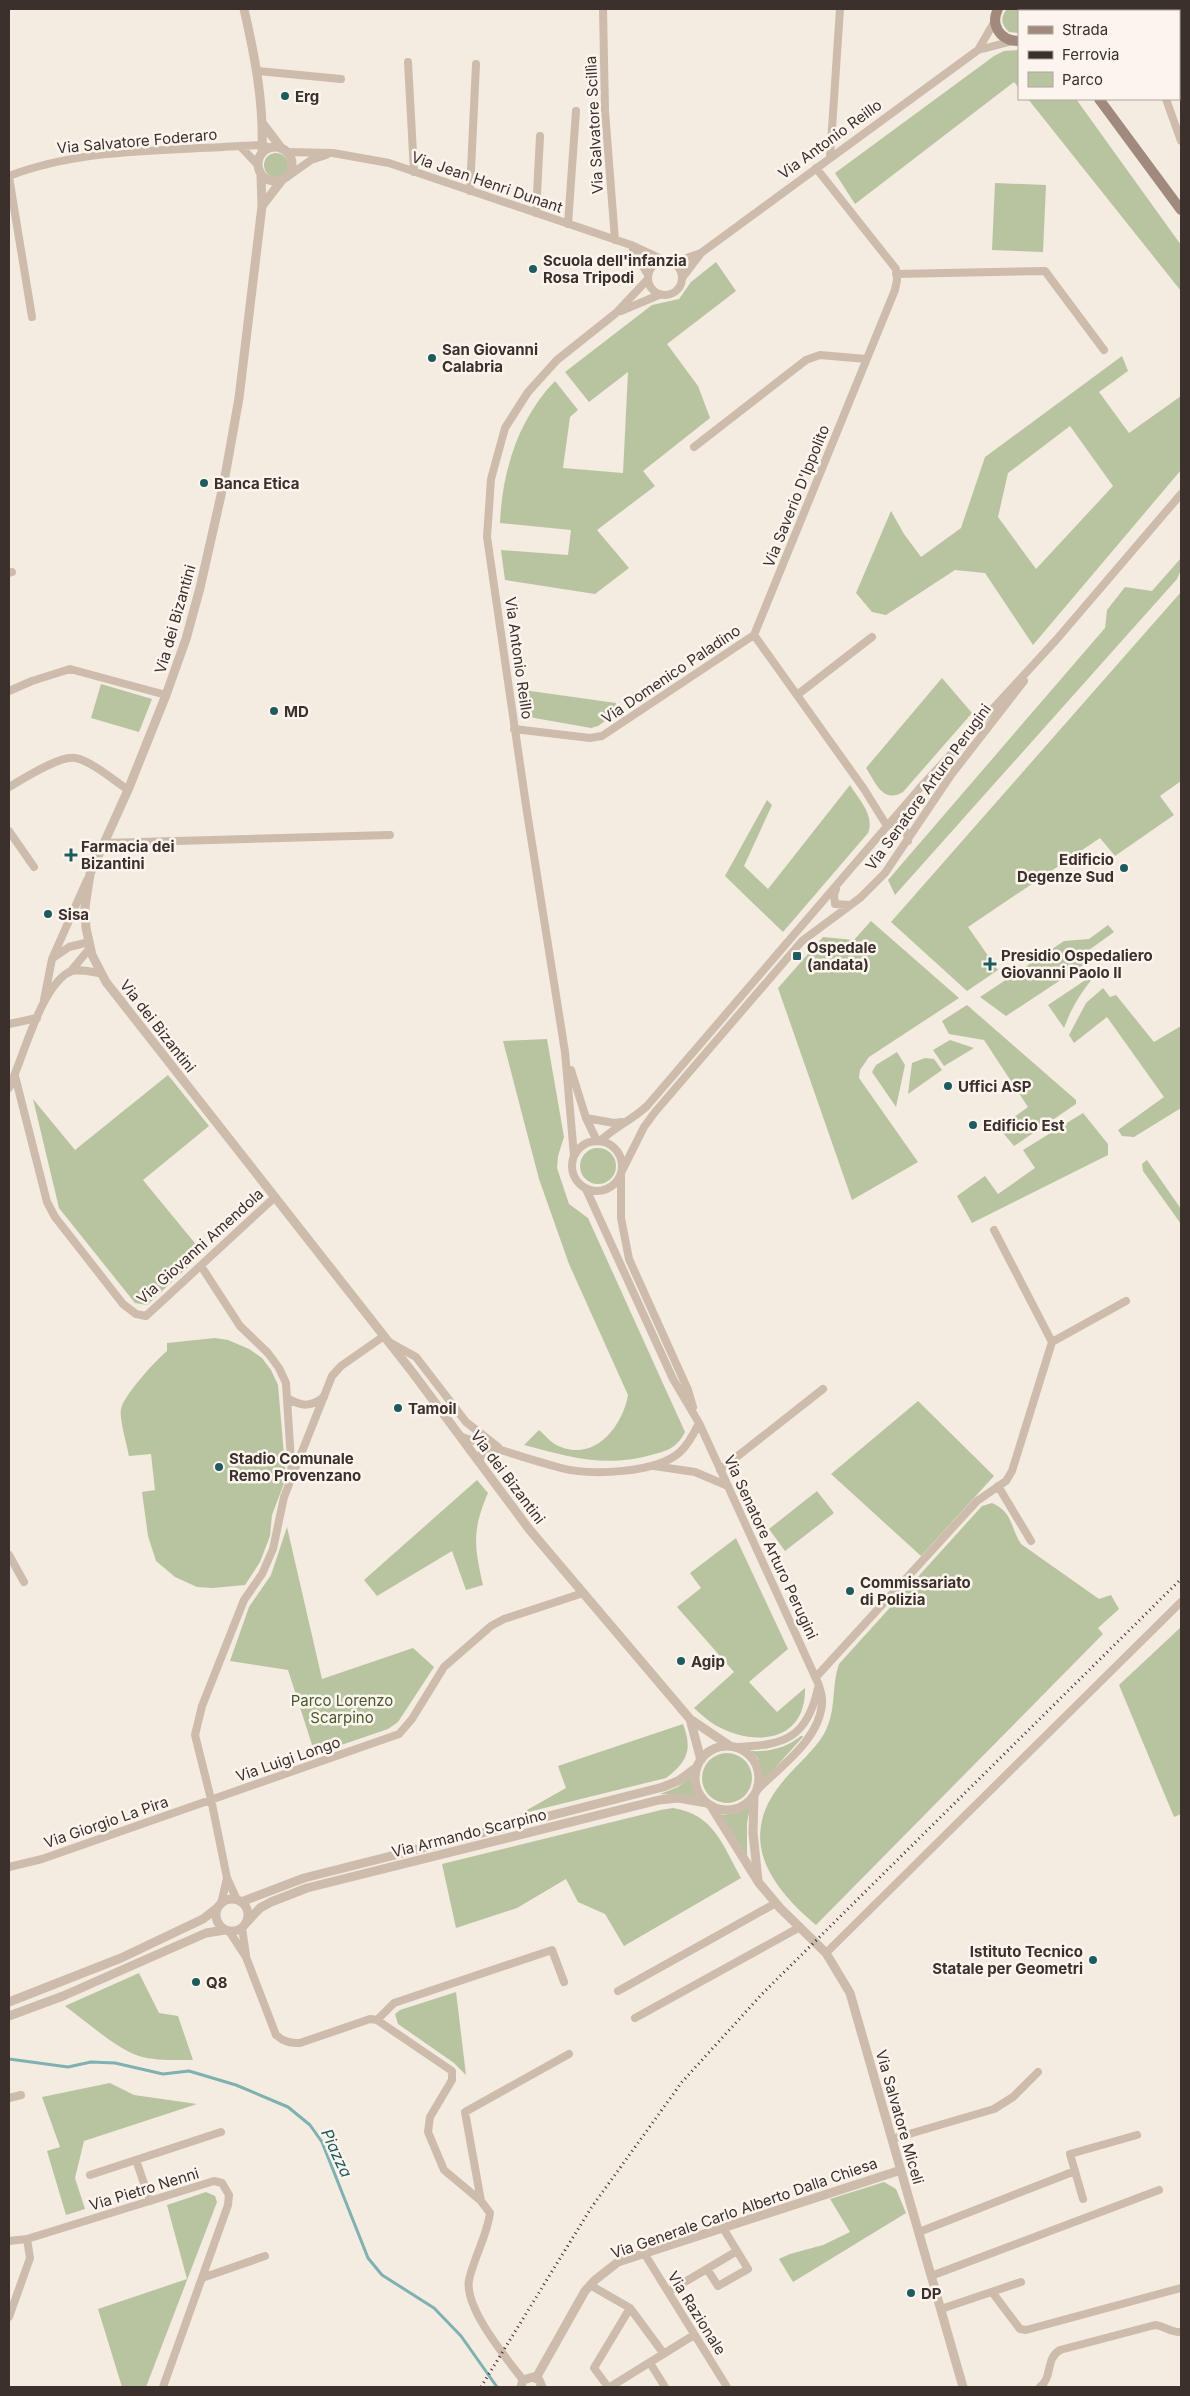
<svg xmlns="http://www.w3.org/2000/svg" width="1190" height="2396" font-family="Inter,sans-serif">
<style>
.green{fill:#b8c4a0;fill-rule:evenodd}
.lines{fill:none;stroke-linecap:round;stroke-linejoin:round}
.stream{stroke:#7fb0b2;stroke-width:3}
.minor{stroke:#cdbbac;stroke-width:8}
.tertiary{stroke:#cdbbac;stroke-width:9}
.secondary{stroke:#a18a7d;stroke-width:10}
.rail{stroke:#3b302b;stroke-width:3;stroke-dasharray:1 4;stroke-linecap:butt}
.poi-dot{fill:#1f5a5e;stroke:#fbf5ee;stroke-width:2}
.labels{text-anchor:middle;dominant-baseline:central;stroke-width:5;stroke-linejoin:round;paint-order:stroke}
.poi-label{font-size:15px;font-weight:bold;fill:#3b302b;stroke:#fbf5ee;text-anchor:start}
.street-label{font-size:15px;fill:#3b302b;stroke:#fbf5ee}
.park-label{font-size:15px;fill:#4a5a2e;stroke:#fbf5ee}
.water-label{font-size:16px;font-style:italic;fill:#1f5a5e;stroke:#fbf5ee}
</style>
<rect width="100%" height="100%" fill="#f4ebe1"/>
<path class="green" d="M1007,9H1025L1028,11H1019V33L1009,32C1001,25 1000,17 1007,9Z
M1019,50V88L1014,82L855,204L835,173L994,56L1004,51Z
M1028,99H1076L1181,245V291Z
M264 165a12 12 0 1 1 24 0a12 12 0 1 1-24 0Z
M995,183L1046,185L1043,252L992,250Z
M716,262L736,291L667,344L698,386L710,418L643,471L655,486L597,530L629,568L595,594L505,580L501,550L568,555L571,530L500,523C502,472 518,419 555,381L578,410L570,417L563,468L623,473L628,372L589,402L565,372L652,305L679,299L691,282Z
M1122,356L1128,371L1099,392L1129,433L1181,396V470L1033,645L985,573L955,570L886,615L872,612L856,593L891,511L904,534L921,557L961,528L985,457ZM1070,426L1113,486L1036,569L998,517L1008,473Z
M1181,558V570L1177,579L895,895L888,880L1105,628L1107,610L1125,587L1152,591Z
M1181,592V781L1160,796L1174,815L1115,856L1100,838L968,927L998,970L967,991L891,922Z
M942,678L972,713L903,792C883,804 876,783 866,768Z
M101,684L152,699L139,732L91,718Z
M523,690L616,703L615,714L598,726L591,728L529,717Z
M850,785C859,800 875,815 868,833L783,932L725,876L767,800L772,805L744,866L768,889Z
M871,921L959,998L869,1057L860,1070L859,1078L918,1162L852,1200L778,988L823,937L854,940Z
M1108,925L1114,932L1089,950L1094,958L1006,1016L980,997L1064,941L1089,939Z
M1099,971C1083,989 1072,1006 1064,1028L1048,1005Z
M1103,988L1110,997L1116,995L1154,1042L1181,1026V1108L1134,1137L1122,1136L1118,1130L1164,1097L1107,1017L1074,1043L1069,1035L1086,1003Z
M967,1005L1076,1100V1104L1014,1146L999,1128L1028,1107L984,1040L949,1034L942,1021Z
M547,1039L564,1137L558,1156L557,1168L569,1204L588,1218L685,1432C677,1448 667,1451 651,1455C604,1468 570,1457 524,1445L539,1430C546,1436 552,1444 561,1447C596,1461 623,1425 628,1395L569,1264L539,1179L503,1041Z
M950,1040L974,1048L944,1066L933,1050Z
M897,1052L905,1065L896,1107L872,1072L876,1065Z
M925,1058L934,1059L942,1070L908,1094L912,1063Z
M168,1075L209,1126L143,1180L203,1253L147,1305L135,1303L59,1208L33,1099L75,1150Z
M1083,1113L1108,1144V1155L972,1223L957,1196L985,1176L998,1194L1035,1168L1023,1150Z
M580 1166a18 18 0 1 1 36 0a18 18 0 1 1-36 0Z
M1147,1160L1181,1209V1224L1143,1171L1142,1164Z
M215,1338L228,1340L249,1349L262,1358L271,1370L278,1385L286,1478L272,1515L270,1536L260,1562L245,1585L213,1588L197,1587L175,1577L156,1561L148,1536L142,1492L155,1490L151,1454L129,1456C127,1445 119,1418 121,1409C124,1395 156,1360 167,1351V1343Z
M918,1401L994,1476L921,1556L831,1474Z
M477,1480L488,1493C472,1530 474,1546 483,1585L466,1590L452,1551L377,1596L364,1580Z
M817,1491L834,1513L785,1551L769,1529Z
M992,1503C1013,1512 1010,1527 1021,1544L1099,1599L1111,1595L1119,1609L1098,1628L1103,1634L816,1925C773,1889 738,1843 777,1789C791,1769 812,1754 824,1734C837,1711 831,1687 839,1664L982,1506Z
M287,1527L322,1679L413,1648L434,1667L398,1722L388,1729L315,1754L288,1670L230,1661L249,1607L271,1575Z
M736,1538L788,1649L749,1682L777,1712L805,1688C806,1743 754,1747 715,1725C708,1721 701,1714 694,1708L734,1672L677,1607L701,1588L690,1573Z
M1181,1627V1814L1174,1817L1119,1685Z
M683,1724C693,1750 687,1762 666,1778L520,1814L566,1788L558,1766Z
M801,1736H803L802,1738L764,1780L758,1758L751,1751C769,1752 786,1748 801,1736Z
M702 1778a25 25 0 1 1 50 0a25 25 0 1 1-50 0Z
M690,1777L697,1797L660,1794L678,1787Z
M748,1807L750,1808L747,1823V1858L721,1815L737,1813Z
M673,1808C714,1814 723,1846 741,1878L624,1946L605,1914L578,1902L566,1879L517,1908L456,1928L442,1864L661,1810Z
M139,1973L159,2013L178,2016L193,2060C175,2060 156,2061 139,2056C115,2048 86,2021 65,2006Z
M456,1992L466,2075L454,2063L398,2024L395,2014L400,2010Z
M110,2083L134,2095L197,2104L84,2141L75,2178L85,2209L66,2215L47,2151L60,2147L42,2097Z
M884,2182L896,2189L906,2213L793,2282L779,2259L790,2254L823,2245L850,2232L830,2199Z
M206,2192L215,2196L217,2202L146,2387H122L98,2309L187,2279L167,2205Z"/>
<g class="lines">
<path class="stream" d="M1147,9L1148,11
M1179,87L1181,93
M9,2059L68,2067L91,2062L115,2063L163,2074L189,2071L236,2085L288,2107L310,2125L322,2142L368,2258L382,2275L434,2308L461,2336L497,2387"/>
<path class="minor" d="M603,9L605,111L615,240
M1131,9L1132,11
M1160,9L1161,11
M978,50L995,21
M1179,51L1181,57
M408,62L414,172
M258,71L341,79
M1166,99L1181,141
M240,146L257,164
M286,152L333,153L389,163L631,245L666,261
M830,158L840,9
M816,168L896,269L897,280L895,290L754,635L864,789L887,826
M9,176C82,148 164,151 240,146L262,145L271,148
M9,177L32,317
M287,177L311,160L326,155
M470,191L476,64
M536,213L540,136
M568,224L576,111
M631,245L648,275
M648 278a17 17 0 1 1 34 0a17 17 0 1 1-34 0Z
M672,263L701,253
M896,274L1045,271L1104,350
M682,278L701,253L978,50L1013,41
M621,311L659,295
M694,447L806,360L820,355L866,359
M9,573L12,572
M9,691L32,681L70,669L166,695
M797,695L872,637
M514,729L590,738L602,736L754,635
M9,787C23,779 60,755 75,758C90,760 115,781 128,790
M889,824L902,825L907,834L908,841
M9,831L34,867
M104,843L390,835
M836,889L834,895L835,904L850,905
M53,958L69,947L89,942
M70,972L90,948
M44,1000L52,959L87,880
M9,1024L37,1018
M571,1070L586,1118L597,1141
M15,1076L47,1202L55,1217L123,1304L136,1314L146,1316L275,1197
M9,1088C23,1059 40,988 69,972C77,968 91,972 100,973
M586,1118L614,1123L622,1122
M572 1166a25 25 0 1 1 50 0a25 25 0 1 1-50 0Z
M600,1141C615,1127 632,1120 647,1106L919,789L1057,639L1181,494
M574,1156L565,1052L527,812L487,537L491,479L505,428L528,392L557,360L616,313L648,279
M622,1171L644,1127L655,1112L802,941L860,898L885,873L951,775L1024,681
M621,1173V1218L629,1259L688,1390L693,1407
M586,1189L673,1379L699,1423L818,1683C820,1689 823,1697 822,1703C820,1739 781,1766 758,1789
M994,1230L1052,1342
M201,1266L240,1326L268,1353L279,1368L286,1383L292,1477
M389,1342L416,1357L466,1422L498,1447
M287,1398C302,1407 311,1407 324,1397
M462,1437C494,1448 528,1459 561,1468C591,1476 657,1473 680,1452C689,1444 694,1433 699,1423
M479,1462L482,1452L485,1449H494
M654,1466L695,1472L728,1486
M720,1470L823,1389
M998,1486L1031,1541
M9,1555L24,1582
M816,1677L977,1501L1006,1481L1012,1471L1052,1342L1126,1301
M738,1747C785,1745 807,1738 818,1688
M9,1867L42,1859L399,1734L412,1719L444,1667L491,1626L504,1619L583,1593
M237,1900L227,1878L211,1799L195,1735L202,1706L244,1600L262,1574L273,1549L284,1497L332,1376L341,1366L384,1336
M221,1904L227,1878
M242,1928L246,1955
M229,1931L246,1957L276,2035C284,2042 290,2043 300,2043L370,2019L377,2020L452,2071V2080L430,2117L428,2132L444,2170L481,2201L490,2213C487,2236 474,2257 469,2280C464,2308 507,2359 523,2380
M826,1953L1181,1602
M618,1991L776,1903
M635,2018L800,1927
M377,2020L394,2003L552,1950L564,1982
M9,2098L21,2095
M892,2139L994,2109L1013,2097L1038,2072
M136,2160L150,2201
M90,2175L221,2132
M1083,2199L1070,2154L1137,2135
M481,2201L465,2112L569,2054
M919,2232L1075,2171
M9,2241L27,2239L214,2181L222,2183L229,2195L228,2205L163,2387
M644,2253L727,2387
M707,2269L718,2286L748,2269L723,2228
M931,2276L1159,2190
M202,2278L265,2256
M590,2285L630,2308L664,2354
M668,2292L737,2251
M992,2292L1020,2329L1026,2330L1181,2288
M941,2309L1021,2282
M9,2317L30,2258L27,2239
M650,2363L665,2387
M608,2387L594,2368L630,2308
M610,2387L694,2335
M1040,2387C1053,2377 1045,2359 1060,2350L1155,2325C1165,2326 1171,2333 1181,2332"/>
<path class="tertiary" d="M244,9C255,57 264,103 262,153
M263,124L282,149
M258 164a17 17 0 1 1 34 0a17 17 0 1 1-34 0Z
M261,175L262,206L239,398L224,482L200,588L186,639L166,695L128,790L90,874L85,907L86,928L92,955L106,982L413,1373L529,1529L690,1719L730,1746
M262,206L282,180
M690,1719L701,1760
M695 1778a32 32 0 1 1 64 0a32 32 0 1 1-64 0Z
M754,1796L753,1833L758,1880
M711,1806L759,1883L780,1908L826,1953L850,1993L963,2387
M216 1915a16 16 0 1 1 32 0a16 16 0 1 1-32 0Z
M241,1902L304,1878L663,1787L678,1781L697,1767
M247,1922L260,1908L271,1902L307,1888L659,1800L678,1798L707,1803
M9,2002L121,1958L203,1919L217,1908
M9,2016L63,1996L206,1933L225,1930
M536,2378L585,2291L595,2280L618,2262L901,2170
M521,2387L523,2380L533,2377L539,2380L542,2387"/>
<path class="secondary" d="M998,9C990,25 1000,41 1019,41
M1035,9L1036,11
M1099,99L1181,210"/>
<path class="rail" d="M481,2387L591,2208L682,2082L762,1994L1181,1579"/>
</g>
<g class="poi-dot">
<circle cx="285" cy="96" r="5"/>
<circle cx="533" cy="269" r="5"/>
<circle cx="432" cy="358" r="5"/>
<circle cx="204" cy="483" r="5"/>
<circle cx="274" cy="711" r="5"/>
<path d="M68.5 847.5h5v5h5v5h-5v5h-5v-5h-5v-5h5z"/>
<circle cx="1124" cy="868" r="5"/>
<circle cx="48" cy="914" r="5"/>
<rect x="792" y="951" width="10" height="10" rx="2.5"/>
<path d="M987.5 956.5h5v5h5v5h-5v5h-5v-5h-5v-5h5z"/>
<circle cx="948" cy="1086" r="5"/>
<circle cx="973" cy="1125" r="5"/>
<circle cx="398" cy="1408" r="5"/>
<circle cx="219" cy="1467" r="5"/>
<circle cx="850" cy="1591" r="5"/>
<circle cx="681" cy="1661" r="5"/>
<circle cx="1093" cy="1960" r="5"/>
<circle cx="196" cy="1982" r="5"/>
<circle cx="911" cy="2293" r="5"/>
</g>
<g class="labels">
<g class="poi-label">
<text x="295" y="96">Erg</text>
<text x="543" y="260">Scuola dell'infanzia<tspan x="543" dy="17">Rosa Tripodi</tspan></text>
<text x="442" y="349">San Giovanni<tspan x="442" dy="17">Calabria</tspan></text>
<text x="214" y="483">Banca Etica</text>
<text x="284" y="711">MD</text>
<text x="81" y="846">Farmacia dei<tspan x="81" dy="17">Bizantini</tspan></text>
<text x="1114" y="859" text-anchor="end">Edificio<tspan x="1114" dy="17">Degenze Sud</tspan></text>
<text x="58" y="914">Sisa</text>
<text x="807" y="947">Ospedale<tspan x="807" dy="17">(andata)</tspan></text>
<text x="1001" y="955">Presidio Ospedaliero<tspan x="1001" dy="17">Giovanni Paolo II</tspan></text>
<text x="958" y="1086">Uffici ASP</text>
<text x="983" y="1125">Edificio Est</text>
<text x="408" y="1408">Tamoil</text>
<text x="229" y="1458">Stadio Comunale<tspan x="229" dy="17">Remo Provenzano</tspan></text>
<text x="860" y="1582">Commissariato<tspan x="860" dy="17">di Polizia</tspan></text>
<text x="691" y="1661">Agip</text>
<text x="1083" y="1951" text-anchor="end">Istituto Tecnico<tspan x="1083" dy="17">Statale per Geometri</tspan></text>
<text x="206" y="1982">Q8</text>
<text x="921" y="2293">DP</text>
</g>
<g class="street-label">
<text transform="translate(594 125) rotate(-93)">Via Salvatore Scillìa</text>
<text transform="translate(830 139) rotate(-36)">Via Antonio Reillo</text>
<text transform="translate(137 141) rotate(-5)">Via Salvatore Foderaro</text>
<text transform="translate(487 182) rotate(19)">Via Jean Henri Dunant</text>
<text transform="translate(796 496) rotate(-68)">Via Saverio D'Ippolito</text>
<text transform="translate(175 619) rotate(-74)">Via dei Bizantini</text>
<text transform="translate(519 658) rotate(82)">Via Antonio Reillo</text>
<text transform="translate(671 674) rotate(-34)">Via Domenico Paladino</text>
<text transform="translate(928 787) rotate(-54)">Via Senatore Arturo Perugini</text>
<text transform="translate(158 1026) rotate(52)">Via dei Bizantini</text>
<text transform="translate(200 1246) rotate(-42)">Via Giovanni Amendola</text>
<text transform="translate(508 1477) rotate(53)">Via dei Bizantini</text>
<text transform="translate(771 1547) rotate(65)">Via Senatore Arturo Perugini</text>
<text transform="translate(288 1759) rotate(-19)">Via Luigi Longo</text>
<text transform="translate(106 1822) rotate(-19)">Via Giorgio La Pira</text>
<text transform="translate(469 1833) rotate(-14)">Via Armando Scarpino</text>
<text transform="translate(900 2117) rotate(74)">Via Salvatore Miceli</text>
<text transform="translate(144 2189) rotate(-17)">Via Pietro Nenni</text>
<text transform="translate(744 2208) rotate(-19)">Via Generale Carlo Alberto Dalla Chiesa</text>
<text transform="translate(697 2313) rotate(58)">Via Razionale</text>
</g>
<g class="park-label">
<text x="342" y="1700">Parco Lorenzo<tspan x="342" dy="17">Scarpino</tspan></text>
</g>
<g class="water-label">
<text transform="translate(337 2153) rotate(65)">Piazza</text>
</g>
</g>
<rect width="1190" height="2396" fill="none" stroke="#3b302b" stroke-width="20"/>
<rect x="1018" y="10" width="162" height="90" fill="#fbf5ee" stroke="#aea6a0"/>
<rect x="1028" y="26" width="25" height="8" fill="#a18a7d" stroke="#aea6a0"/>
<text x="1062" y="35" font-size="15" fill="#3b302b">Strada</text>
<rect x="1028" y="51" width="25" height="8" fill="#3b302b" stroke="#aea6a0"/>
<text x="1062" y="60" font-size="15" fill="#3b302b">Ferrovia</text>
<rect x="1028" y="72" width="25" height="15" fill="#b8c4a0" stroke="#aea6a0"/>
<text x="1062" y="85" font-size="15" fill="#3b302b">Parco</text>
</svg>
